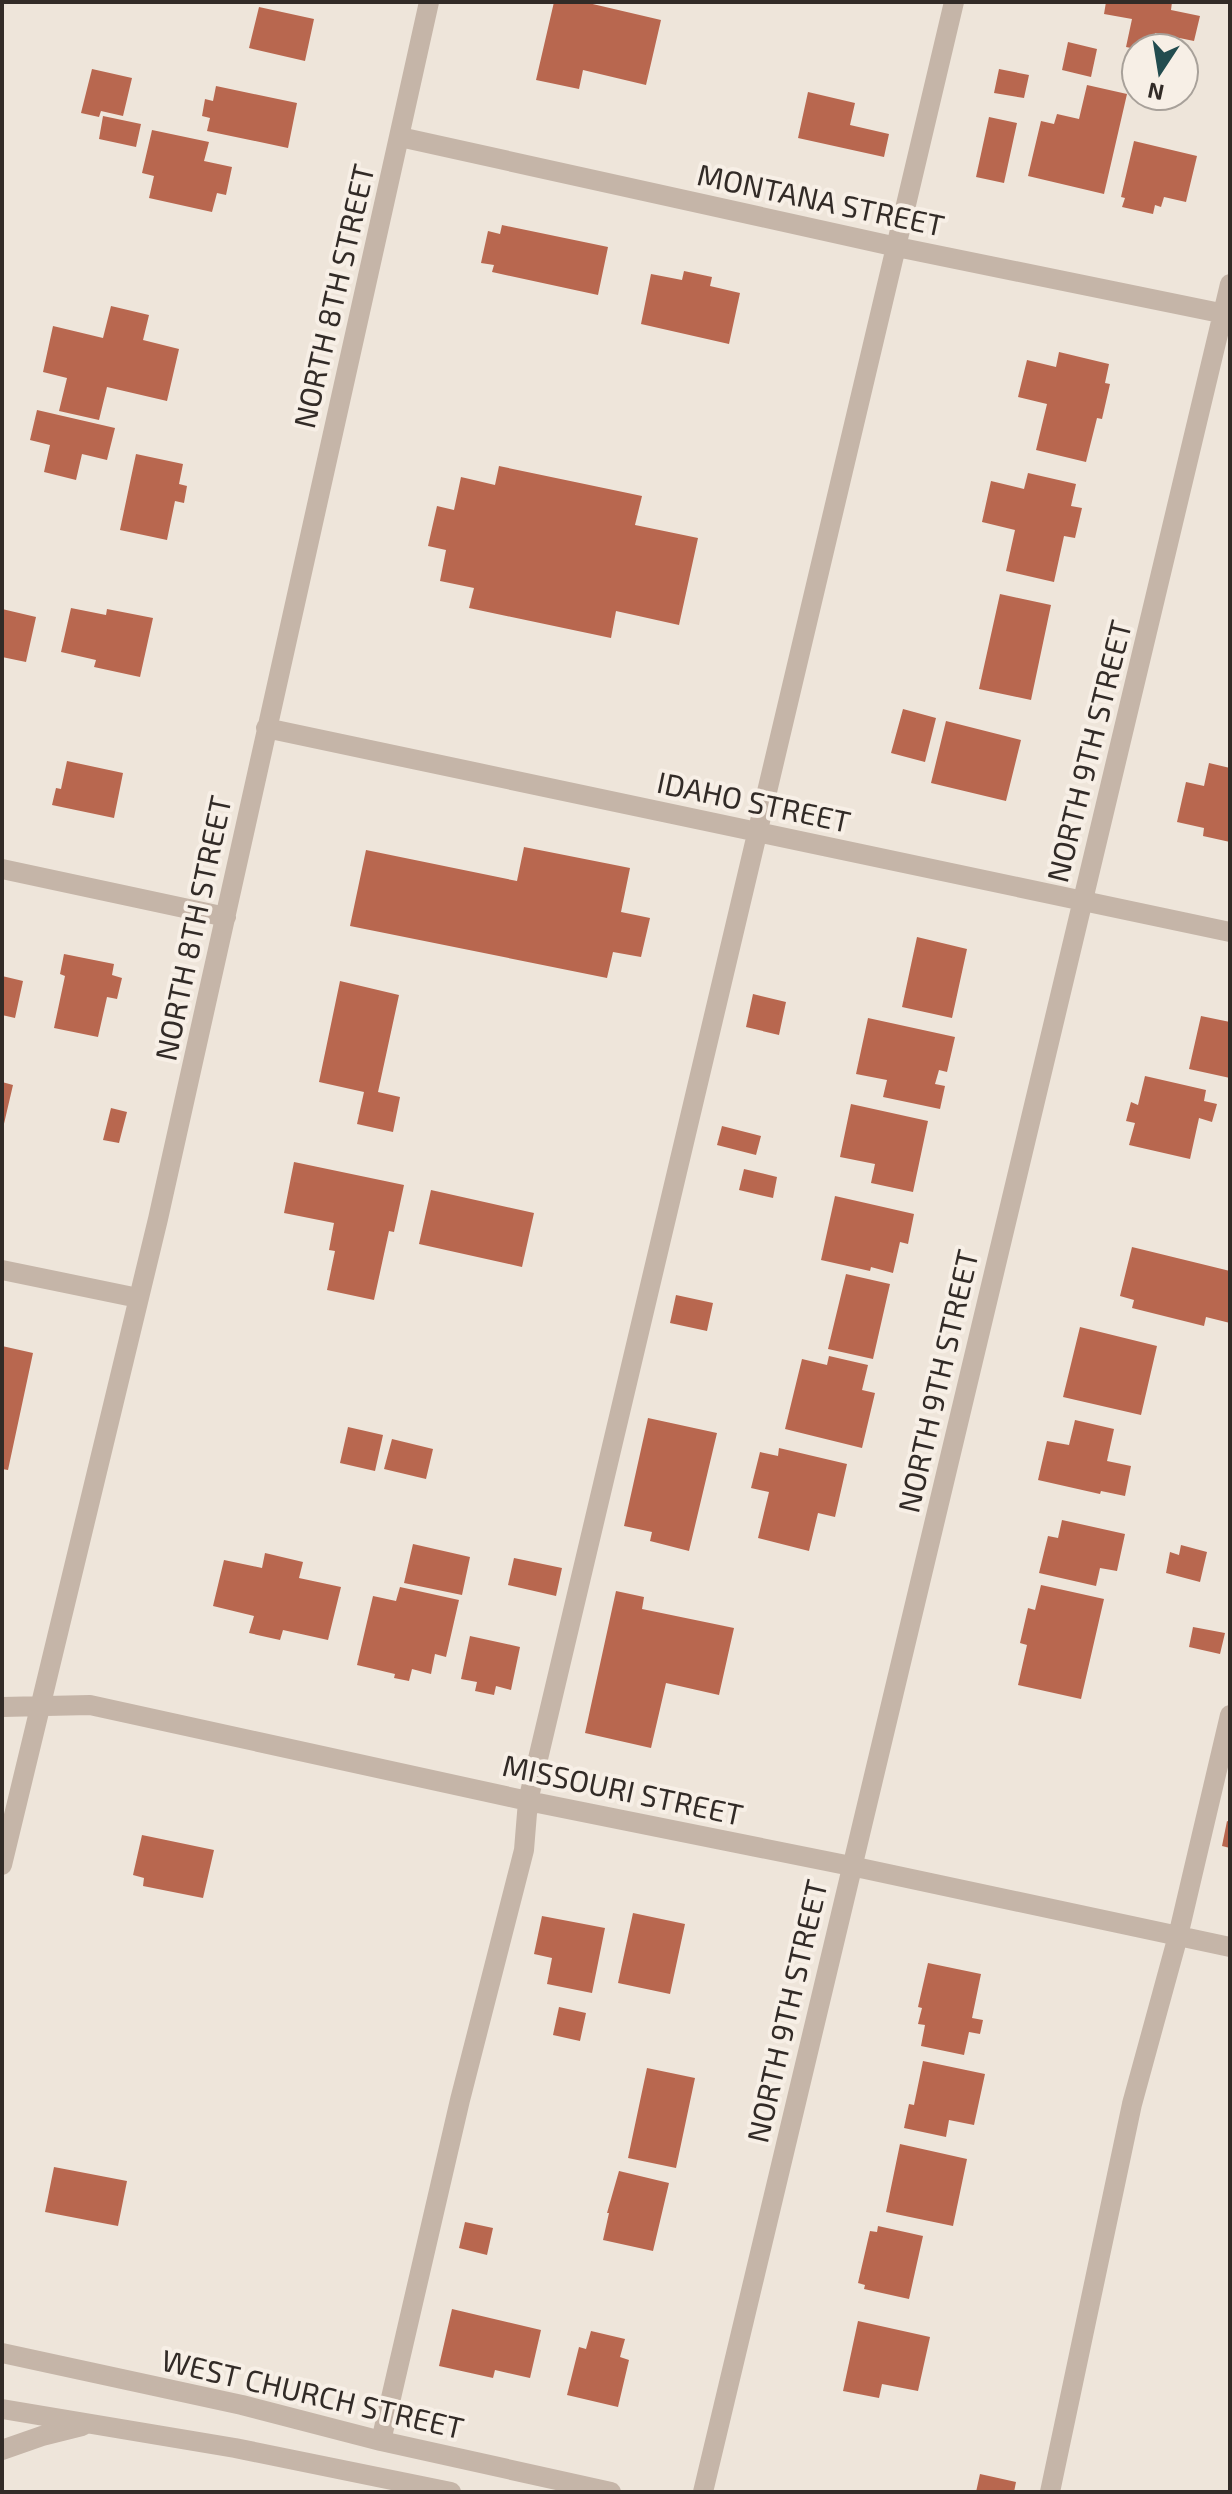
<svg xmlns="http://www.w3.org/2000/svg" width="1232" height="2494" font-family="'Exo 2',sans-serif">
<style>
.building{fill:#b8674f}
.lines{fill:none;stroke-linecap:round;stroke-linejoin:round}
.minor{stroke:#c5b5a8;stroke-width:20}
.labels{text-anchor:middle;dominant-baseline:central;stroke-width:8;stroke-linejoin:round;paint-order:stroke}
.street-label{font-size:30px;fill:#322b27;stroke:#f7efe6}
</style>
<rect width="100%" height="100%" fill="#eee5da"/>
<path class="building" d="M554,2H584L661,20L646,85L583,70L579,89L536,80Z
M1106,2H1172L1171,10L1200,16L1194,41L1155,33L1152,48L1136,49L1126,47L1132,19L1104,14Z
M259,7L314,19L305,61L249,48Z
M1068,42L1097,49L1091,77L1062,70Z
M92,69L132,78L123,116L101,111L99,117L81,113Z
M999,69L1029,75L1024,98L994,93Z
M1087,85L1127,94L1104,194L1028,176L1041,121L1054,124L1057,114L1079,119Z
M216,86L297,103L288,148L207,131L210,118L202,116L205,99L213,101Z
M808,92L855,103L850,125L889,134L884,157L798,138Z
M103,116L141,124L136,147L99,139Z
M989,117L1017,123L1004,183L976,177Z
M152,130L209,142L204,161L232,167L226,195L217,193L212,212L149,198L154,176L142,173Z
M1134,141L1197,156L1186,202L1164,197L1161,207L1155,205L1153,214L1122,207L1125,198L1121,197Z
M502,225L608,247L598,295L492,272L494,265L481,263L488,231L500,234Z
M684,271L712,277L710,286L740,293L729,344L641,324L651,274L682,280Z
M111,306L149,315L143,340L179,349L167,401L107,387L99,420L59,411L67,378L43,372L53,326L103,338Z
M1059,352L1109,364L1105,383L1110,384L1102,419L1097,418L1086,462L1036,450L1047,404L1018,397L1027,360L1056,367Z
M37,410L115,428L107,460L82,454L76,480L44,472L50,445L30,440Z
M136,454L183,464L179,484L187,486L184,503L175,501L167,540L120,530Z
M499,466L642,496L635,525L698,538L679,625L616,611L611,638L469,608L474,588L440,581L446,550L428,546L437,506L454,510L461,477L495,485Z
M1028,473L1076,484L1071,506L1082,508L1075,538L1064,536L1054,582L1006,571L1015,530L982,522L991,481L1024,489Z
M1000,594L1051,605L1031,700L979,689Z
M71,608L106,615L107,609L153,618L140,677L94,667L96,660L61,652Z
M2,609L36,617L26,662L2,657Z
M903,709L936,718L925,762L891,753Z
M946,721L1021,740L1006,801L931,783Z
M67,761L123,773L114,818L52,805L56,788L61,789Z
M1209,763L1230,768V842L1203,836L1204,828L1177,822L1186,782L1204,786Z
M524,847L630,868L621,912L650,918L641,957L613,952L607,978L350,926L366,850L517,881Z
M917,937L967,949L952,1018L902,1007Z
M64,954L114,964L112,975L122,978L117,999L107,997L98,1037L54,1028L65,976L60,974Z
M2,976L23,981L15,1018L2,1015Z
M340,981L399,995L378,1092L400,1097L393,1132L357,1124L364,1092L319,1082Z
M753,994L786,1002L779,1035L746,1027Z
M1201,1016L1230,1022V1078L1189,1069Z
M868,1018L955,1037L947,1072L939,1070L935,1084L945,1086L940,1109L883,1097L887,1080L856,1074Z
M1145,1076L1206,1090L1204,1101L1217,1104L1212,1122L1199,1118L1190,1159L1129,1145L1135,1123L1126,1121L1131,1102L1138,1105Z
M2,1082L13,1085L3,1128H2Z
M851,1104L928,1121L913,1192L871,1183L875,1164L840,1157Z
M111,1108L127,1112L119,1143L103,1140Z
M722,1126L761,1136L756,1155L717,1145Z
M294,1162L404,1185L394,1232L389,1231L374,1300L327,1290L335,1251L329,1250L334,1223L284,1213Z
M744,1169L777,1177L773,1198L739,1190Z
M431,1190L534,1213L522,1267L419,1244Z
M835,1196L914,1214L908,1244L900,1242L893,1273L871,1267L870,1271L821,1260Z
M1132,1247L1230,1271V1323L1206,1317L1204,1326L1132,1308L1134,1300L1120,1296Z
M846,1274L890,1284L873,1359L828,1349Z
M676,1295L713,1303L707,1331L670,1323Z
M1080,1327L1157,1346L1141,1415L1063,1397Z
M2,1346L33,1353L8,1470L2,1469Z
M829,1356L868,1365L862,1390L875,1393L862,1448L785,1429L802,1359L827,1365Z
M648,1418L717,1433L689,1551L650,1541L652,1532L624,1526Z
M1075,1420L1114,1429L1107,1461L1131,1466L1125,1496L1101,1491L1100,1494L1038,1480L1047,1441L1069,1445Z
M348,1427L383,1435L375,1471L340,1463Z
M392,1439L433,1449L426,1479L384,1469Z
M779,1448L847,1464L835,1517L818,1513L809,1551L758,1538L769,1492L751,1488L760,1452L778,1456Z
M1062,1520L1125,1534L1117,1571L1100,1568L1096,1586L1039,1573L1048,1536L1058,1538Z
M413,1544L470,1557L462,1595L404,1583Z
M1181,1545L1207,1552L1200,1582L1166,1573L1170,1552L1179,1555Z
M265,1553L303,1562L299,1578L341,1587L328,1640L283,1630L280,1640L249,1633L254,1616L213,1606L224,1560L262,1568Z
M514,1558L562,1568L556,1596L508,1585Z
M1041,1585L1104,1599L1081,1699L1018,1685L1027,1645L1020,1643L1028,1608L1035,1610Z
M400,1587L459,1600L446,1657L435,1654L431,1674L412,1669L409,1681L394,1678L395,1674L357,1665L373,1596L396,1601Z
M616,1591L644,1597L642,1609L734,1628L719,1695L666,1683L651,1748L585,1733Z
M1193,1627L1225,1633L1220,1654L1189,1647Z
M470,1636L520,1647L511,1690L496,1686L494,1695L475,1691L477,1682L461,1679Z
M1227,1821L1230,1822V1848L1222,1846Z
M142,1835L214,1850L203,1898L143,1886L144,1878L133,1875Z
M633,1913L685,1924L670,1994L618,1983Z
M542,1916L605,1928L592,1993L547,1984L552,1958L534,1954Z
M928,1963L981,1974L972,2018L983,2020L980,2034L969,2032L964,2055L921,2046L925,2025L918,2024L922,2008L918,2007Z
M559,2007L586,2013L580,2041L553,2035Z
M923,2061L985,2074L974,2125L949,2120L946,2137L904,2128L909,2104L914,2105Z
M647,2068L695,2078L676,2168L628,2158Z
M900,2144L967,2159L953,2226L886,2212Z
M54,2167L127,2181L118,2226L45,2212Z
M619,2171L669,2183L653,2251L603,2240L609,2213H607Z
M465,2222L493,2228L487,2255L459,2248Z
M878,2226L923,2236L909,2299L864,2289L865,2285L858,2283L870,2231L877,2232Z
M452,2309L541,2330L530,2378L495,2370L493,2378L439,2366Z
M858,2321L930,2337L918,2391L882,2384L879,2398L843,2391Z
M591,2331L625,2339L620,2357L629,2360L618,2407L567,2395L579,2347L586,2349Z
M980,2474L1016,2482L1014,2492H976Z"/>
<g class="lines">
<path class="minor" d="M400,137L897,247L1230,315
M266,728L1230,932
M2,869L226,917
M2,1270L138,1298
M2,1707L90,1705L528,1801L851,1866L1230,1947
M2,1865L158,1219L429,2
M2,2353L242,2405L381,2441L611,2492
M2,2409L235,2448L451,2492
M381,2441L460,2100L524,1850L528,1801L954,2
M2,2450L42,2436L82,2426
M703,2492L1230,284
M1050,2492L1132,2104L1178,1936L1230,1715"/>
</g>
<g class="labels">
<g class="street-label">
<text transform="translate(821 199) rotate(12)">MONTANA STREET</text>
<text transform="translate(333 296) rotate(-77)">NORTH 8TH STREET</text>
<text transform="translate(1088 751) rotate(-76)">NORTH 9TH STREET</text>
<text transform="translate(754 801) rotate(12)">IDAHO STREET</text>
<text transform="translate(192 928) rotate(-78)">NORTH 8TH STREET</text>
<text transform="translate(937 1381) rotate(-77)">NORTH 9TH STREET</text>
<text transform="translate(623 1789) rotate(12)">MISSOURI STREET</text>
<text transform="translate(786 2011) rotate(-77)">NORTH 9TH STREET</text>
<text transform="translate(313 2393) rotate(13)">WEST CHURCH STREET</text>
</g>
</g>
<rect width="1232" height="2494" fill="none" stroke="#322b27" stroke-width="8"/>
<g transform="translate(1160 72) rotate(192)"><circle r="38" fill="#f7efe6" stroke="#a8a19a" stroke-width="2"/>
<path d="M0-6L14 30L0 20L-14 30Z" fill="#224c4f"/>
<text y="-12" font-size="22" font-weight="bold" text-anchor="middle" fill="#322b27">N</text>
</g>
</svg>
